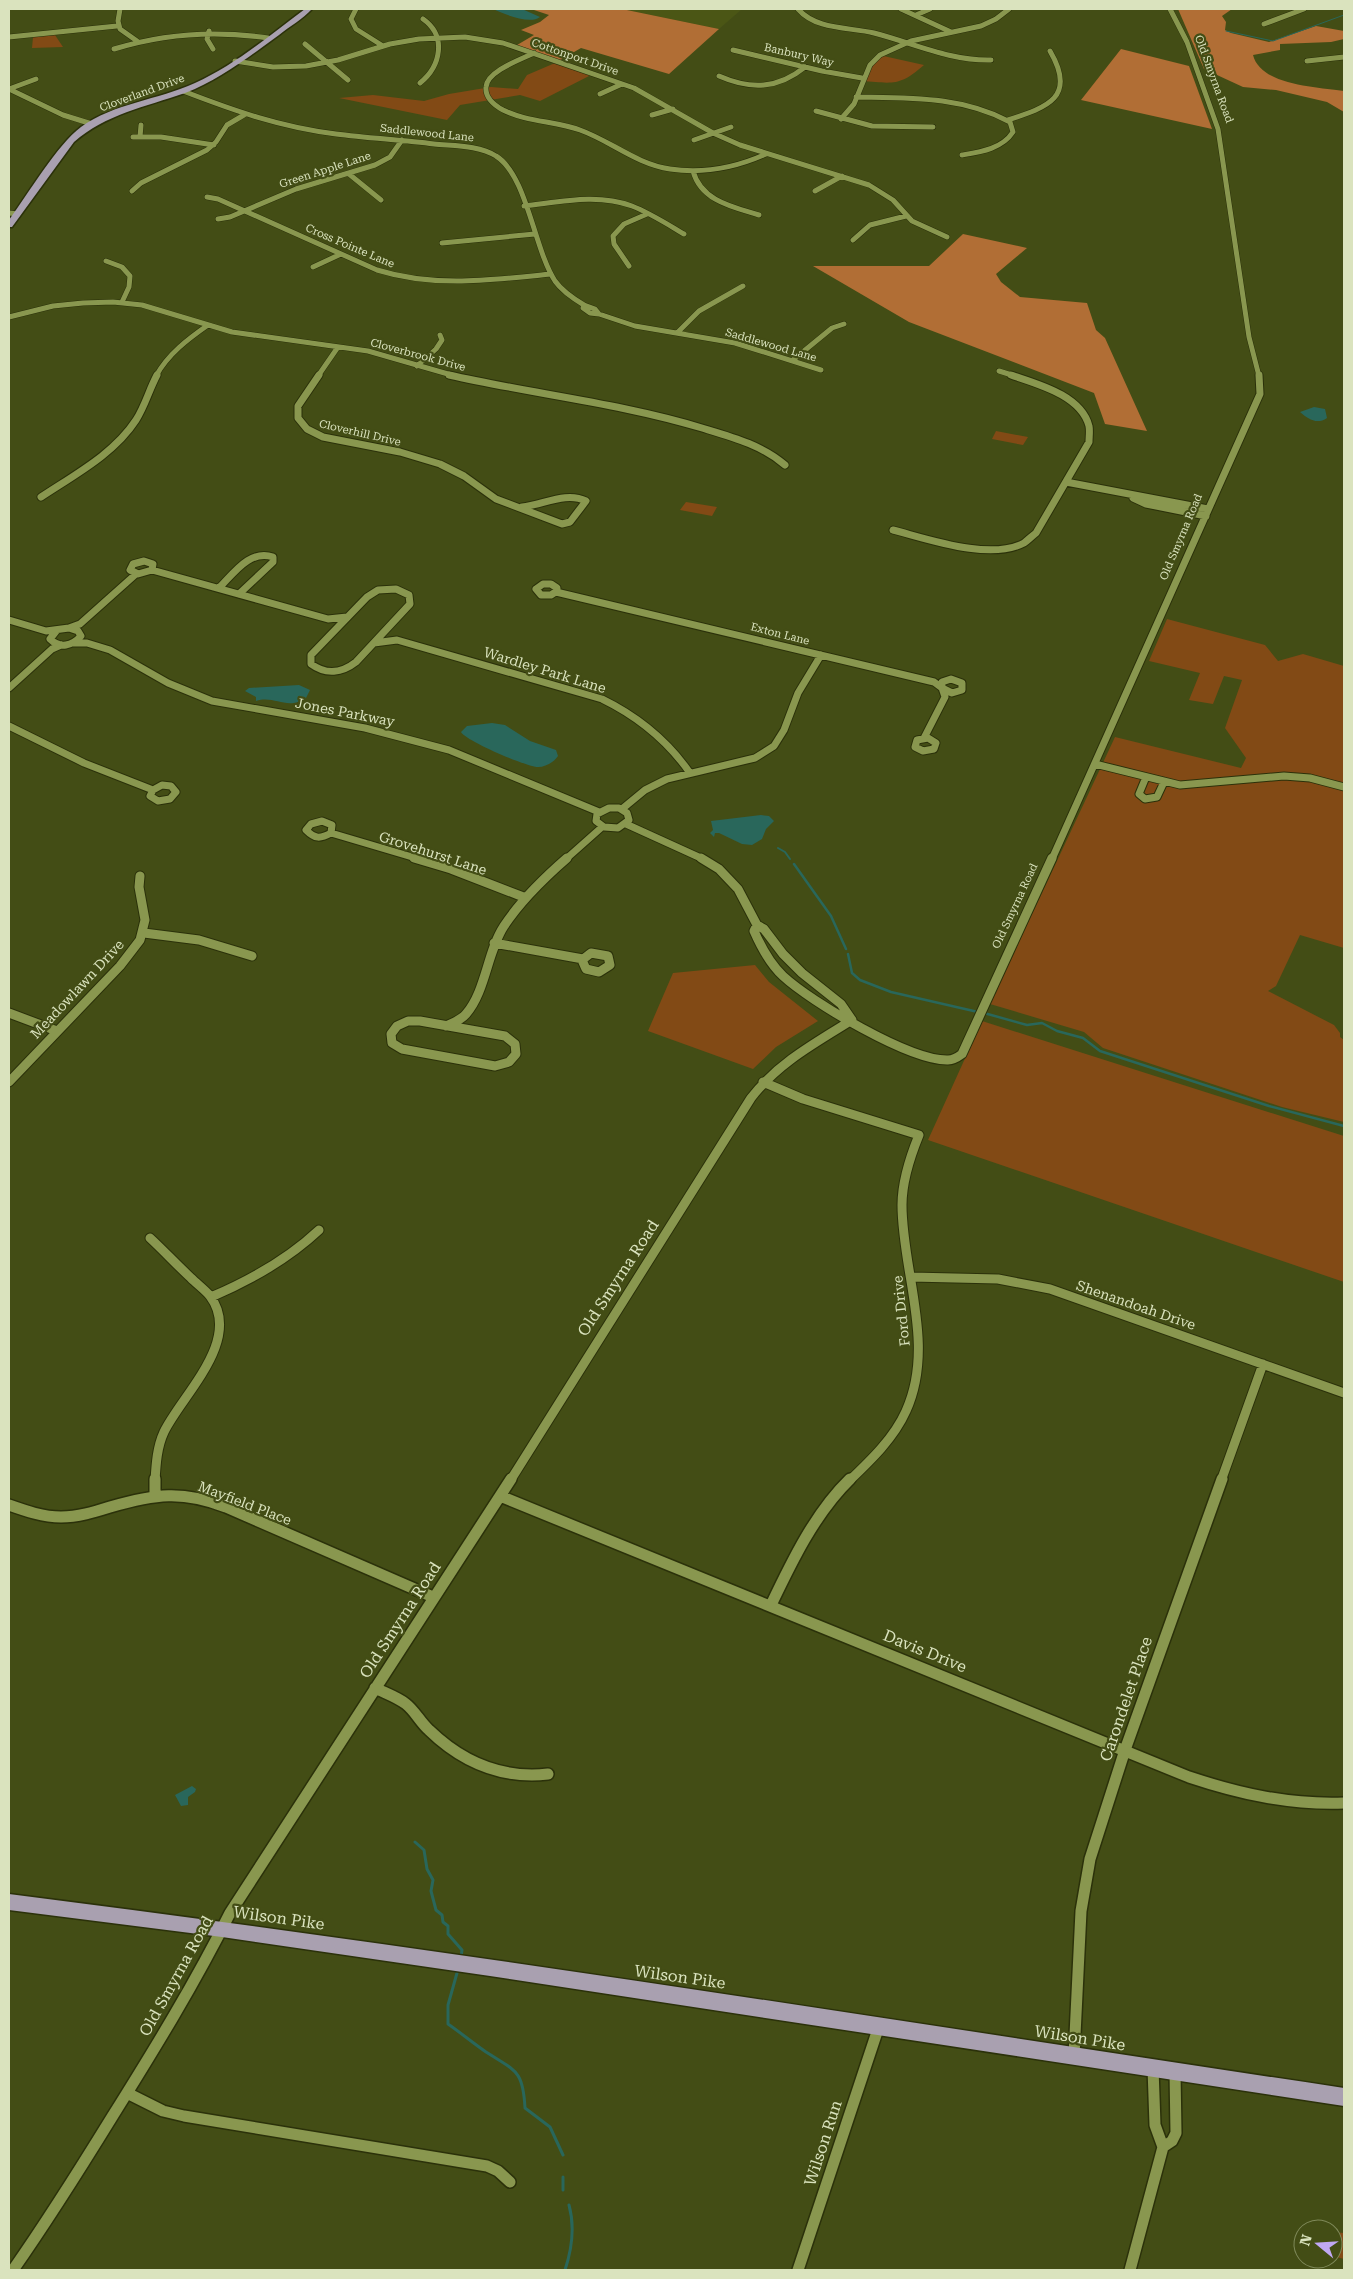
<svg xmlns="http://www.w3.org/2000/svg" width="1353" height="2279" font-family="'Roboto Serif',serif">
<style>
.built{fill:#4b5615}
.green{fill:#824a15}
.forest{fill:#b16e35}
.water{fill:#29675b}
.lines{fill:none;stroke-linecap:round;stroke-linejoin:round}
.stream-far3{stroke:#29675b;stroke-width:1}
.stream-far2{stroke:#29675b;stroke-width:2}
.stream-far1{stroke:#29675b;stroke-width:2.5}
.stream{stroke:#29675b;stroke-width:3}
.minor-far3-casing{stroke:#2b310a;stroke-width:6}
.minor-far2-casing{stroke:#2b310a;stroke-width:9}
.minor-far1-casing{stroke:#2b310a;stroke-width:11}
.minor-casing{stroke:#2b310a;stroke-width:14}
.major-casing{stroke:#2b310a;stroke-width:3}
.minor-far3{stroke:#89974f;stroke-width:5}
.minor-far2{stroke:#89974f;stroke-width:7}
.minor-far1{stroke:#89974f;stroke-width:9}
.minor{stroke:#89974f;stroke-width:11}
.major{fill:#a9a0b0;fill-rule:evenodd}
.labels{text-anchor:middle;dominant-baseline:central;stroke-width:4.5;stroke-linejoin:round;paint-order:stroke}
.far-street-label{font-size:11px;fill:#dae3be;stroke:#434d15}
.street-label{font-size:14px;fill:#dae3be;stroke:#434d15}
.near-street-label{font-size:16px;fill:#dae3be;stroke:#434d15}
</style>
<rect width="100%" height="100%" fill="#434d15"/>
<path class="built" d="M622,9H742L719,29Z"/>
<path class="green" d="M55,35L63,47L32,48L33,37Z
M879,55L924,65C899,87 893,83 861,81L867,66Z
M555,63L591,75L540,101L520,95L460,105L447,120L339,98L373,95L424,101L449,94L491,87L518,89L527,75Z
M996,431L1028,437L1023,445L992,439Z
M686,502L717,507L712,516L680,510Z
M1167,619L1265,645L1278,661L1303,654L1344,666V948L1300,935L1276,986L1268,991L1334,1025L1340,1033V1037L1344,1040V1122L1282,1107L1103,1048L1084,1032L990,1004L1115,737L1241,768L1246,758L1225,728L1242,680L1224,676L1213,704L1189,700L1200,673L1149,661Z
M755,965L769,982L818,1021L776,1047L753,1069L648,1031L673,973Z
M982,1021L1344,1136V1282L928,1140Z
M1333,2232L1344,2233V2259L1333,2256Z"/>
<path class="forest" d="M531,9H622L719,29L669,74L581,48L555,63L512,48L534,35L521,30L540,22L549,15Z
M1178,9H1232L1222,16L1226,22L1225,30L1231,33L1269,42L1316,26L1344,31V39L1331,42L1280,44V50L1253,55C1261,86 1318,87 1344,91V112L1327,102L1276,90L1243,87L1204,69Z
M1121,49L1189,66L1212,129L1081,100Z
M963,234L1027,248L996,274L1001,282L1020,297L1087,303L1096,330L1105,338L1147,431L1105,424L1094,393L909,322L813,266H929Z"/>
<path class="water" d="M493,9H522L540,17C530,25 504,14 493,9Z
M1314,407L1325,409L1327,418C1317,425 1308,419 1300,412Z
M299,685L310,690L306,698C287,711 275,695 256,701V697L245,691L249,688Z
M492,723L505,725L530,741L556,750L558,756C554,762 546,767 538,767C527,767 466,741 461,732L467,726Z
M761,815L769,816L774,821L766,829L762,839L752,845L742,844L719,833H715L714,837L710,833L713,830L711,821Z
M192,1786L196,1789L195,1792L188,1797V1805L181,1806L175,1795Z"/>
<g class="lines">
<path class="stream-far3" d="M1226,31L1273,41L1344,15"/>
<path class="stream-far2" d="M778,848L785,852L790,859"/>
<path class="stream-far1" d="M794,864L831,916L846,949
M848,954L852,973L860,980L891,992L978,1012
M984,1013L1027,1025L1042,1023L1057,1031L1083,1038L1100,1051L1269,1106L1344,1126"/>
<path class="stream" d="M415,1842L424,1850L427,1869L433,1880L431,1891L436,1910L442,1915L443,1922L448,1926V1934L462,1950L461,1957
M457,1973L448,2005V2024C461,2033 473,2043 486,2052C515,2071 523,2069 525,2108L550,2127L563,2155
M563,2177V2190
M565,2270C572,2249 575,2227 569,2205"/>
<g class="minor-far3-casing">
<path id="minor-far3" d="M120,9L118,21L120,29L137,41
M356,9L351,19L356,29L383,46
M798,9C816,30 849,27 874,33C913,43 950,61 991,60
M901,9L951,32
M1170,9L1187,42L1218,129L1249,337L1259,376
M916,15L930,9
M1264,24L1304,9
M209,31L207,39L213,49
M9,37L117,26
M305,44L348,80
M114,49C166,33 215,30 268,38
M733,50L822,71L862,78
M534,53C522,59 487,71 486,87C485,97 494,105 503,110C527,122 555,121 580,130C611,141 636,164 670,169C704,174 735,168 766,154
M235,61L273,67L306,66L338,60L390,44L419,39L465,37L503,43L634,88L713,133L740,145L869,185L893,200L912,221L947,237
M1307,61L1344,57
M719,76C751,90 778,89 805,67
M420,83C441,66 447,36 423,19
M9,89L63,115L92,124
M9,89L36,79
M183,91C235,111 280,127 336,134C368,138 401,140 434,144C453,146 479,145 496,156C527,175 534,249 555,281C562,291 574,299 584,305
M600,94L622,84
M856,97C909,98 962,96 1010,122L1013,132C1002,149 980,152 962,155
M816,111L872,126L933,127
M652,115L673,109
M841,119L854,104L870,65L880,55L911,41L981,26L996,19L1009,9
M1008,120C1048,107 1077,97 1050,51
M133,137H161L214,145
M140,137L141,125
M694,140L731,127
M693,171C701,201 733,207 759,215
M349,174L381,200
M132,191L141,183L207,150L216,142L227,125L244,115
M815,191L842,176
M207,197L218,199L377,270C435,288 492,280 551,274
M524,206C560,202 597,193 632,206C650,213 667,224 684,234
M9,213L18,214
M218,219L230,217L296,189L375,165L390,157L402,140
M853,240L870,225L906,216
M442,243L535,234
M106,261L122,267L130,276L129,287L122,302
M629,266L614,244L613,236L624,224L647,214
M313,267L341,254
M584,305L595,309L599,314L590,313L583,308Z
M599,314L635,326L735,343L821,370
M9,317L53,306L83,303L113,302L142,305L232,332L368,351L455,376
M677,333L699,311L743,286
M793,360L832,328L844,324
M417,366L436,349L442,340L440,335
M999,371L1015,376
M156,376C168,354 188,339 208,325
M318,376L338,347"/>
</g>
<g class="minor-far2-casing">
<path id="minor-far2" d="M319,375L298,406V418L307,429L323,437L400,452L440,464L464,476L496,499L562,524L570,522L586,501C566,491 543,505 522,507
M449,375C533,394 619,403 702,428C732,437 762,445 785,465
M1066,482L1208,509
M41,497C74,475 114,454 136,420C145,406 149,390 157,375
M1133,498L1146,504L1206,516
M893,530C928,539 990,561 1024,543C1028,540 1032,536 1036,533L1089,442C1089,437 1090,431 1089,426C1081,395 1037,384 1011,375
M144,561L153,564L152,570L138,574L130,570L133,564Z
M152,570L328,619L347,617
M543,584H551L557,588V591L551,595H541L536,589Z
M219,588C234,573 250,549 273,557V562L239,594
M396,589L409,595L410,604L356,662C342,673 326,675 311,664V655L367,597L378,590Z
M556,592L934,682L942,688L945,697L924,738
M9,620L46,631L69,628L78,631L81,636C72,646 60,649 50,639L57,630
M69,628L80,624L136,574
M74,643H87L110,650L168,683L212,701L365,728L449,750L599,812
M374,643L397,640L602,699C639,717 667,740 690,773
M951,679L962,683V690L952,693L942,688V682Z
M9,688L52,649L61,645
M9,726L84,763L153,790
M928,738L936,743L934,749L923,751L915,747L917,740Z
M1095,764L1180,785L1284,776L1310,778L1344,787
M1146,777L1139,794L1145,799L1157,797L1164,782
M162,785L171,786L176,792L170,799L158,801L150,796L153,790Z
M609,808H619L627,813L629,820L618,828L604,827L596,821L597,814Z
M622,809L645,790L667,779L755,758L774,746L784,730L798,693L821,655
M322,821L332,825L331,833C320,839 315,839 306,830L311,824Z
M626,824L703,859
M331,833L419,859
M566,859L602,827
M1052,859L1260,394L1259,375"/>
</g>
<g class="minor-far1-casing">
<path id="minor-far1" d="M414,858L451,869L526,898
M701,858L719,869L738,889L757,925L764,929L783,954L802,973L841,1004L852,1020
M757,925L754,931C761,947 770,964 783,976C811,1002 910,1061 948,1060C953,1060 958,1057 962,1054L1052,858
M144,933L199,940L252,956
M494,943L583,959
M591,953L608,956L610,965L599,972L586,969L582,960Z
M9,1013L57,1031
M408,1021H420L505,1036L515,1044L516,1054L509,1062L495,1066L402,1049L392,1043L391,1034L397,1026Z
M446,1026C453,1023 461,1020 466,1014C486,991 487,952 504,926C521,900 544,878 567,858
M9,1082L120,966L140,940L145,920L139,887L140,876
M763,1082L803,1099L919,1135C910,1157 902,1181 902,1205C902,1272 936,1345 906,1411C894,1438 871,1460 849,1481
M150,1238C164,1251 177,1265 191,1278C197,1284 205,1290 210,1296C243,1340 182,1395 164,1432C157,1447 156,1464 155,1481
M911,1277L998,1279L1050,1289L1344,1393
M211,1297C251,1280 287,1260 319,1230
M510,1481L751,1098C778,1063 815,1043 852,1020
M1221,1481L1263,1364"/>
</g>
<g class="minor-casing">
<path id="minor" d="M155,1494V1479
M500,1496L1189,1777C1240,1794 1290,1805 1344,1803
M9,1505C26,1511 43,1517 61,1517C78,1517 94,1512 110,1507C155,1494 182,1490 226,1507L433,1597
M771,1605C792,1561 815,1513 850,1479
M375,1688C385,1693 397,1697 406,1704C415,1711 420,1722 429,1730C462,1762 502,1779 548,1774
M1074,2056L1081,1911L1090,1859L1125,1750L1222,1479
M1153,2068L1155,2125L1163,2147L1172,2141L1176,2133L1175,2072
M127,2093L163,2111L184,2116L487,2166L498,2171L510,2182
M13,2270C48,2220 80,2169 112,2117C154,2050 195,1983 230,1913L511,1479
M798,2270L879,2026
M1130,2270L1163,2147"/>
</g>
<g class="major-casing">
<path id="major" d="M305,9H312C303,19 290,26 279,35C250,56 219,80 185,93C145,107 106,114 74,142L12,227H9V220C28,194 57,145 81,127C114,103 158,100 195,83C235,65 270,35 305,9Z
M9,1894C455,1950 899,2021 1344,2088V2106L490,1976L222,1937L9,1910Z"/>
</g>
<use href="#minor-far3" class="minor-far3"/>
<use href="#minor-far2" class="minor-far2"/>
<use href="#minor-far1" class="minor-far1"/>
<use href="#minor" class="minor"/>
<use href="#major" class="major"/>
</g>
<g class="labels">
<g class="far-street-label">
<text transform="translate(799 55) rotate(13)">Banbury Way</text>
<text transform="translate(575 57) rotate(19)">Cottonport Drive</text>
<text transform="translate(1214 79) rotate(70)">Old Smyrna Road</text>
<text transform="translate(142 93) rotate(-20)">Cloverland Drive</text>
<text transform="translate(427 133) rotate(6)">Saddlewood Lane</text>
<text transform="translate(325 170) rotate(-18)">Green Apple Lane</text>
<text transform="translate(350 246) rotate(23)">Cross Pointe Lane</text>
<text transform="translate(771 345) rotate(16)">Saddlewood Lane</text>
<text transform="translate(418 355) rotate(15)">Cloverbrook Drive</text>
<text transform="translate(360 433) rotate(13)">Cloverhill Drive</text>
<text transform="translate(1181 537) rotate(-67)">Old Smyrna Road</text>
<text transform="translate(780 634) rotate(14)">Exton Lane</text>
<text transform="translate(1015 906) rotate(-65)">Old Smyrna Road</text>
</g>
<g class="street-label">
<text transform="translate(545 670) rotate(17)">Wardley Park Lane</text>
<text transform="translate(345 712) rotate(11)">Jones Parkway</text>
<text transform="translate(433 853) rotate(18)">Grovehurst Lane</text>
<text transform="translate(77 989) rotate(-47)">Meadowlawn Drive</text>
<text transform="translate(1136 1305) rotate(19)">Shenandoah Drive</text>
<text transform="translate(901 1311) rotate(-96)">Ford Drive</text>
<text transform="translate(245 1503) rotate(21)">Mayfield Place</text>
</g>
<g class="near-street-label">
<text transform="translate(618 1278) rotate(-57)">Old Smyrna Road</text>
<text transform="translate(400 1620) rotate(-57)">Old Smyrna Road</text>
<text transform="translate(925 1651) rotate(22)">Davis Drive</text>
<text transform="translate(1126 1699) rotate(-71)">Carondelet Place</text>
<text transform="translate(279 1918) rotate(8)">Wilson Pike</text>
<text transform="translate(176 1976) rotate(-61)">Old Smyrna Road</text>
<text transform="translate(680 1977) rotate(8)">Wilson Pike</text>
<text transform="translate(1080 2038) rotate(9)">Wilson Pike</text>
<text transform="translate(823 2143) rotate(-72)">Wilson Run</text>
</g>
</g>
<rect width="1353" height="2279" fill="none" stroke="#dae3be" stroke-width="20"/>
<g transform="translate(1318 2244) rotate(288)"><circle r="24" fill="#434d15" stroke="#7f8959"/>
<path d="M0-4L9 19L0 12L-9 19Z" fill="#c0a8f3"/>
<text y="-8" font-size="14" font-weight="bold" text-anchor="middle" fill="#dae3be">N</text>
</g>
</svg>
